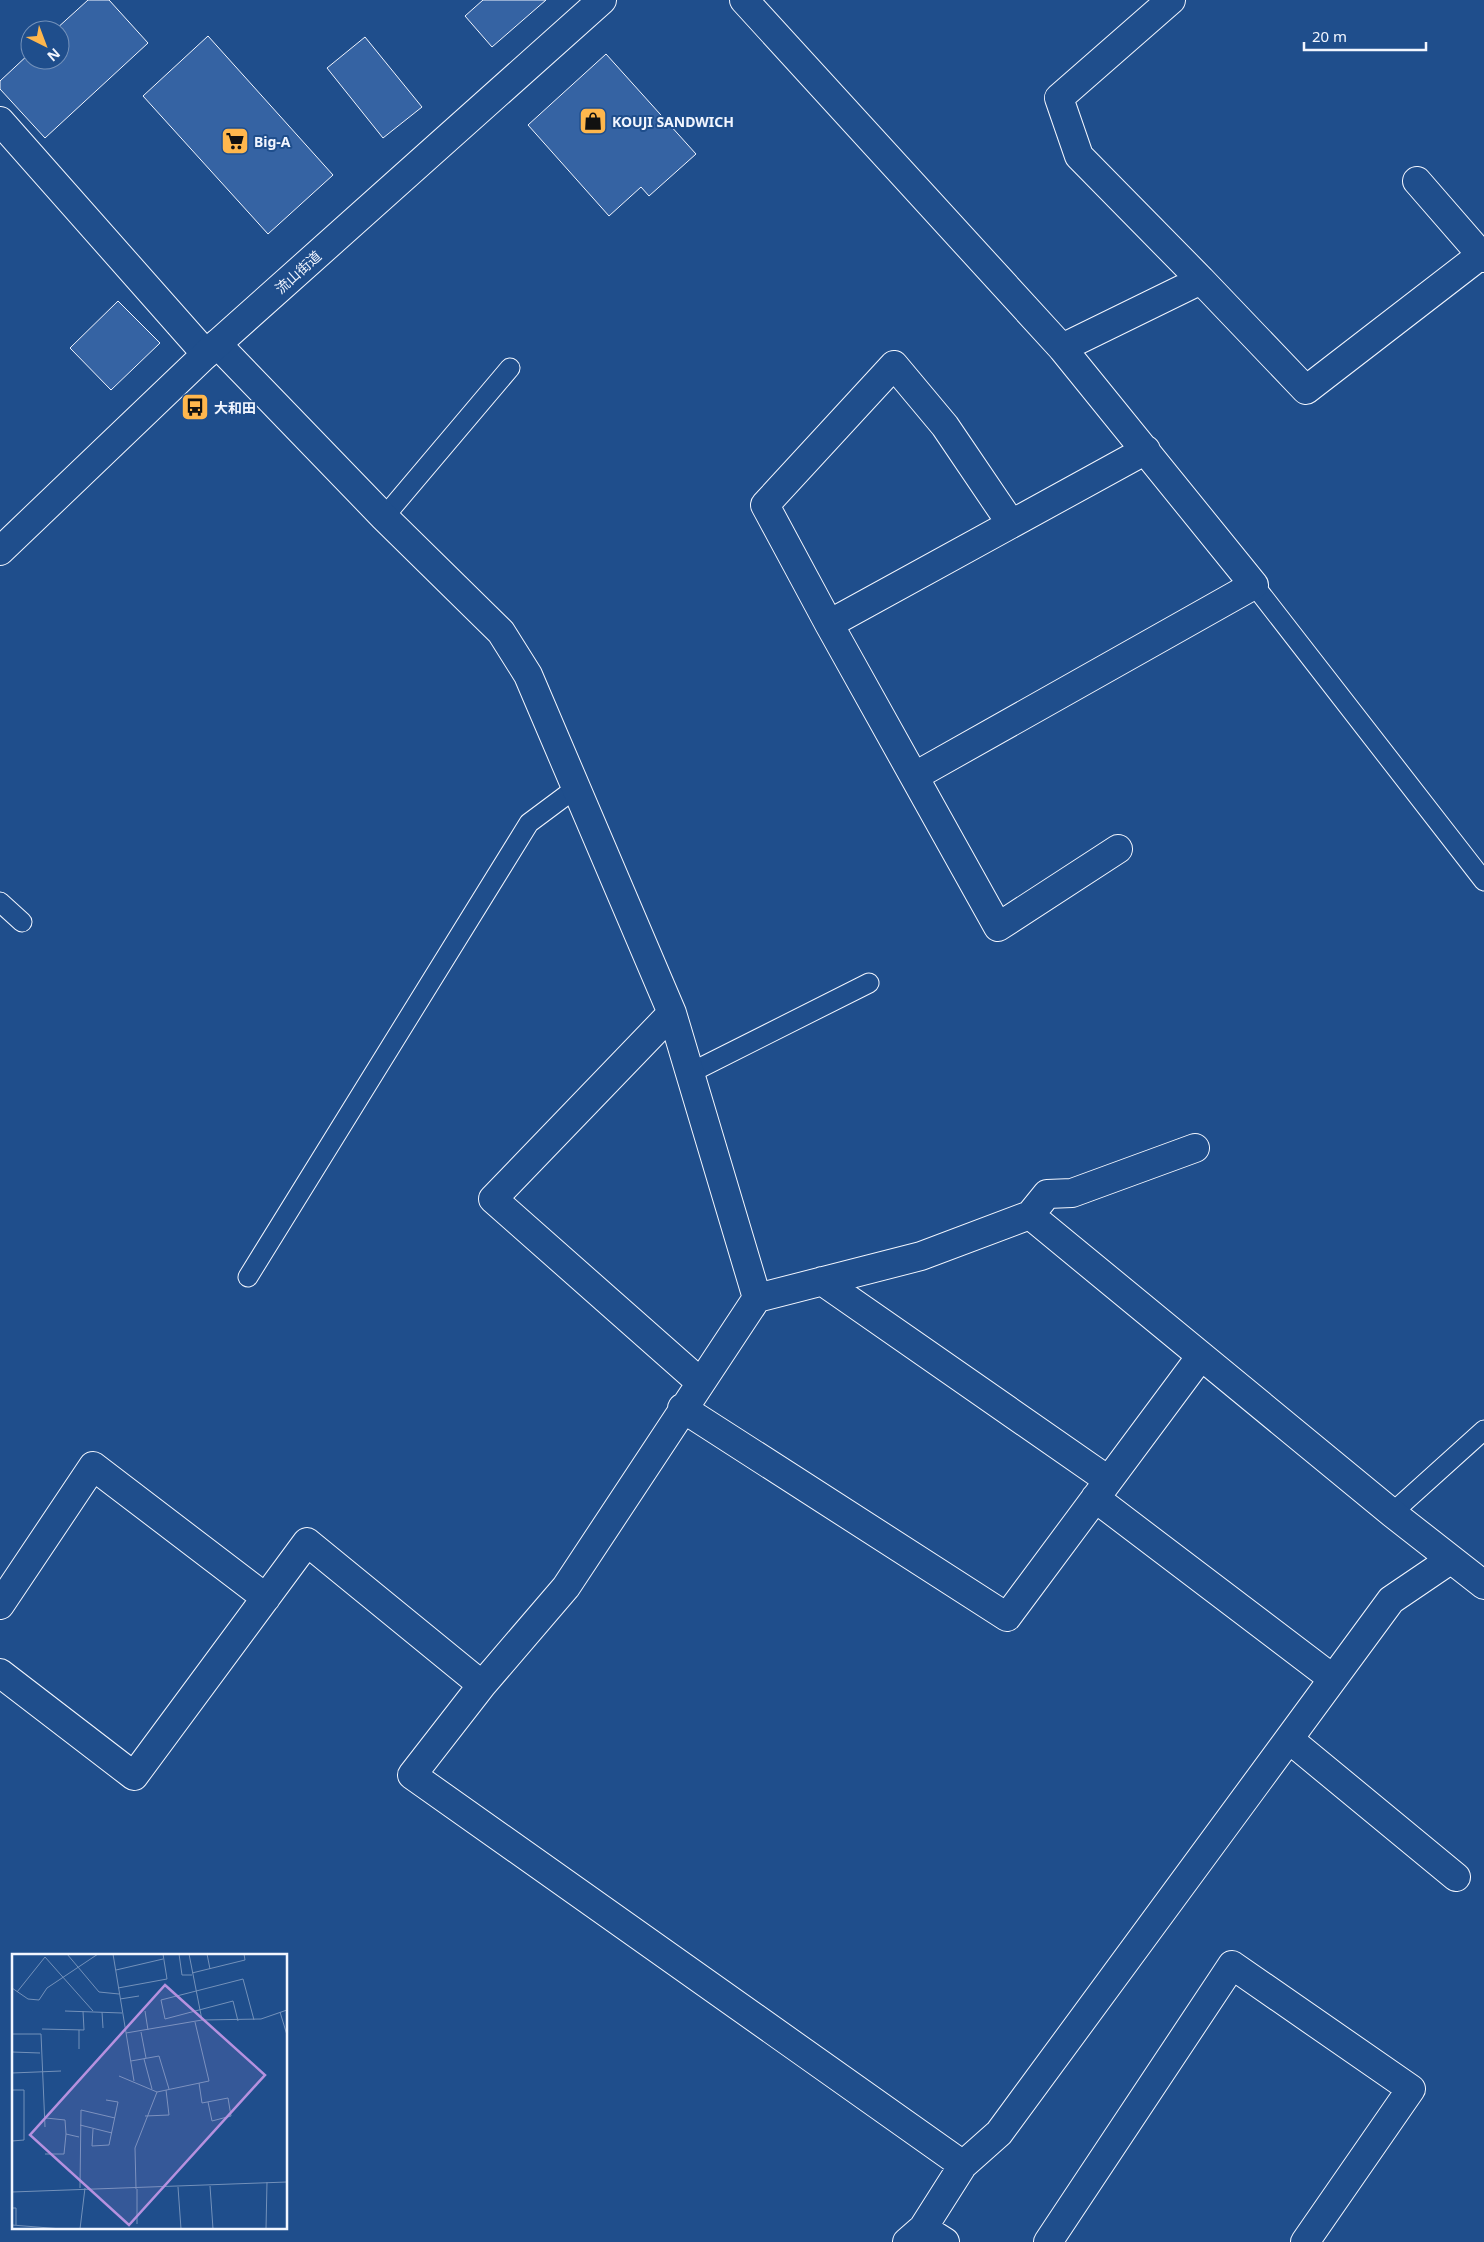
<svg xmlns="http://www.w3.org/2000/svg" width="1484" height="2242" font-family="'Noto Sans','Noto Sans JP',sans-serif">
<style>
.building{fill:#3563a3;stroke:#f2f6ff}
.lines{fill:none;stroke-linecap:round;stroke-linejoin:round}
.service-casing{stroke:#f2f6ff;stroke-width:21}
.minor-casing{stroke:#f2f6ff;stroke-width:30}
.tertiary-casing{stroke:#f2f6ff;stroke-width:30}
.service{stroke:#1f4e8c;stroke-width:19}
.minor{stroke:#1f4e8c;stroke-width:28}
.tertiary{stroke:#1f4e8c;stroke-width:28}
.labels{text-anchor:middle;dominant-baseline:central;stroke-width:4;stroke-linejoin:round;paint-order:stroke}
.poi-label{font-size:14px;font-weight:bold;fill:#f2f6ff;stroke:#1f4e8c;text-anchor:start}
.street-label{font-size:14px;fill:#f2f6ff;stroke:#1f4e8c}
.inset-road{fill:none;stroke:#7391ba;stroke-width:1}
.view{fill:#b691df;fill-opacity:0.15;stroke:#b691df;stroke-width:2.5}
.inset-edge{fill:none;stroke:#f2f6ff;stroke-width:2.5}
</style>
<rect width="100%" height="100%" fill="#1f4e8c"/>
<path class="building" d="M88,0H109L148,43L45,138L0,89V81L30,53V60H60V30H55Z
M483,0H546L492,47L465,16Z
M208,36L333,175L268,234L143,96Z
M365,37L422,107L383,138L327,68Z
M606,54L696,154L649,196L641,187L609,216L528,125Z
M118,301L160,343L111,390L70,348Z"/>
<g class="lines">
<g class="service-casing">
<path id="service" d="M384,517L510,368
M1254,585L1484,881
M0,902L22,922
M690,1073L869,983
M248,1277L529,823L576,788
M1392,1513L1484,1430"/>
</g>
<g class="minor-casing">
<path id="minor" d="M744,0L1062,348L1254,585L915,776
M1171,0L1059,98L1079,156L1201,280
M0,121L206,354
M1417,181L1484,258
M217,344L384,517L501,632L528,675L672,1013L757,1298L921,1256L1030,1215L1047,1194L1072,1193L1195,1148
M1062,348L1201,280L1306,390L1481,255
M1010,522L945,426L894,365L765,505L829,624L998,927L1118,849
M829,624L1146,450
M672,1013L493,1199L700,1382
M1030,1215L1392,1513L1484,1585
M822,1281L1108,1480
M757,1298L566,1587L482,1685L412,1775L963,2165
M682,1408L1007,1617L1201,1356
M1095,1498L1332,1678
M0,1605L93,1466L266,1598
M0,1673L134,1776L307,1542L482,1685
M1290,1740L1456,1877
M923,2228L945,2242
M907,2242L923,2228L963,2165L999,2133L1391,1600L1450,1560
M1048,2242L1232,1965L1411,2089L1305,2242"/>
</g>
<g class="tertiary-casing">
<path id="tertiary" d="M0,551L206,354L602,0"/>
</g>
<use href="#service" class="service"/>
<use href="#minor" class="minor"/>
<use href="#tertiary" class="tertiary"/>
</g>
<defs>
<g id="shop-square" transform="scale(1.4375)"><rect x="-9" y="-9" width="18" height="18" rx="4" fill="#ffb74d" stroke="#1f4e8c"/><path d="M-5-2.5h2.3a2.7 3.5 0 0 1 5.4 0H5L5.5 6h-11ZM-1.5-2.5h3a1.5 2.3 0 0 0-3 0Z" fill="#111"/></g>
<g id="supermarket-square" transform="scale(1.4375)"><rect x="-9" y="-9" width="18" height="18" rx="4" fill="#ffb74d" stroke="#1f4e8c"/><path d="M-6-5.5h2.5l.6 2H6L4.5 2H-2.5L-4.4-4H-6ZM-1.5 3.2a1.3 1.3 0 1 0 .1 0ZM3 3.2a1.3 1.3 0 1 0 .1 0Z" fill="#111"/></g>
<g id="bus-square" transform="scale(1.4375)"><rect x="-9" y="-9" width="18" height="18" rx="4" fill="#ffb74d" stroke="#1f4e8c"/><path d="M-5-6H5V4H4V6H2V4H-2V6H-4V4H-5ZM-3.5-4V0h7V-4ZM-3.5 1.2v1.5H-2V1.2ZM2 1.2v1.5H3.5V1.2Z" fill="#111"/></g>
</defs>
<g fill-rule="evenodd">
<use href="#shop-square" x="593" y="121"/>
<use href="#supermarket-square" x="235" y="141"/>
<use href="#bus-square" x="195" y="407"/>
</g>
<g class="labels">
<g class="poi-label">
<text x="612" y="121">KOUJI SANDWICH</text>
<text x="254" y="141">Big-A</text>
<text x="214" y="407">大和田</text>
</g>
<g class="street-label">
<text transform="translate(298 272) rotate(-42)">流山街道</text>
</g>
</g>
<g transform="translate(12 1954)">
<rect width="275" height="275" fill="#1f4e8c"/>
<path class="inset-road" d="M55,0L87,38L107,40M101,0L122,127M167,0L170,21H180M177,0L190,66M195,0L198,15M104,16L151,5M180,19L233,6L232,0M0,34L16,45L27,46L35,34L86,0M106,34L155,25L151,0M5,38L33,3L81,57M108,45L127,42M53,57L110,59M133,57L136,76M90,58L91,74M268,58L275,81M226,67L221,47L153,65L149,46L231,25L242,66M30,75L72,76L71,57M129,78L134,104M114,79L190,66L249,65L275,56M0,80H29L33,173M67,95V76M0,98L28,99M132,105L140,135M119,107L147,102L157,135M0,119L49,117M107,122L145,138L123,194L124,235M187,129L190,149L216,144L219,162L200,167L196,148M0,136H12V186L0,187M145,138L197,127L183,68M133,162L157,161L154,136M34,164L53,166L54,180L67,183M68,171L100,179M81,175L80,192L97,191L106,148L94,146M33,200H52L54,180M198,232L201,275M166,233L169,275M68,234L69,156L103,164M0,238L275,228M0,254H4V271M125,270V235M0,271L50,275M68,275L73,234M254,275L255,228"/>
<path class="view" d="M153,31L253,121L117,271L18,181Z"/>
<rect width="275" height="275" class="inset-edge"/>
</g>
<g transform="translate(45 45) rotate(138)"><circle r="24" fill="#1f4e8c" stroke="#7391ba"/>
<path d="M0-4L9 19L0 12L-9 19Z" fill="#ffb74d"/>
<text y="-8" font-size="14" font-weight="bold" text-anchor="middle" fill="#f2f6ff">N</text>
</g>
<path d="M1304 42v8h122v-8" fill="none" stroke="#f2f6ff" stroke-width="2.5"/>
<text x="1312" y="42" font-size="15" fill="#f2f6ff" stroke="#1f4e8c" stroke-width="4" paint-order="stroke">20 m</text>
</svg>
